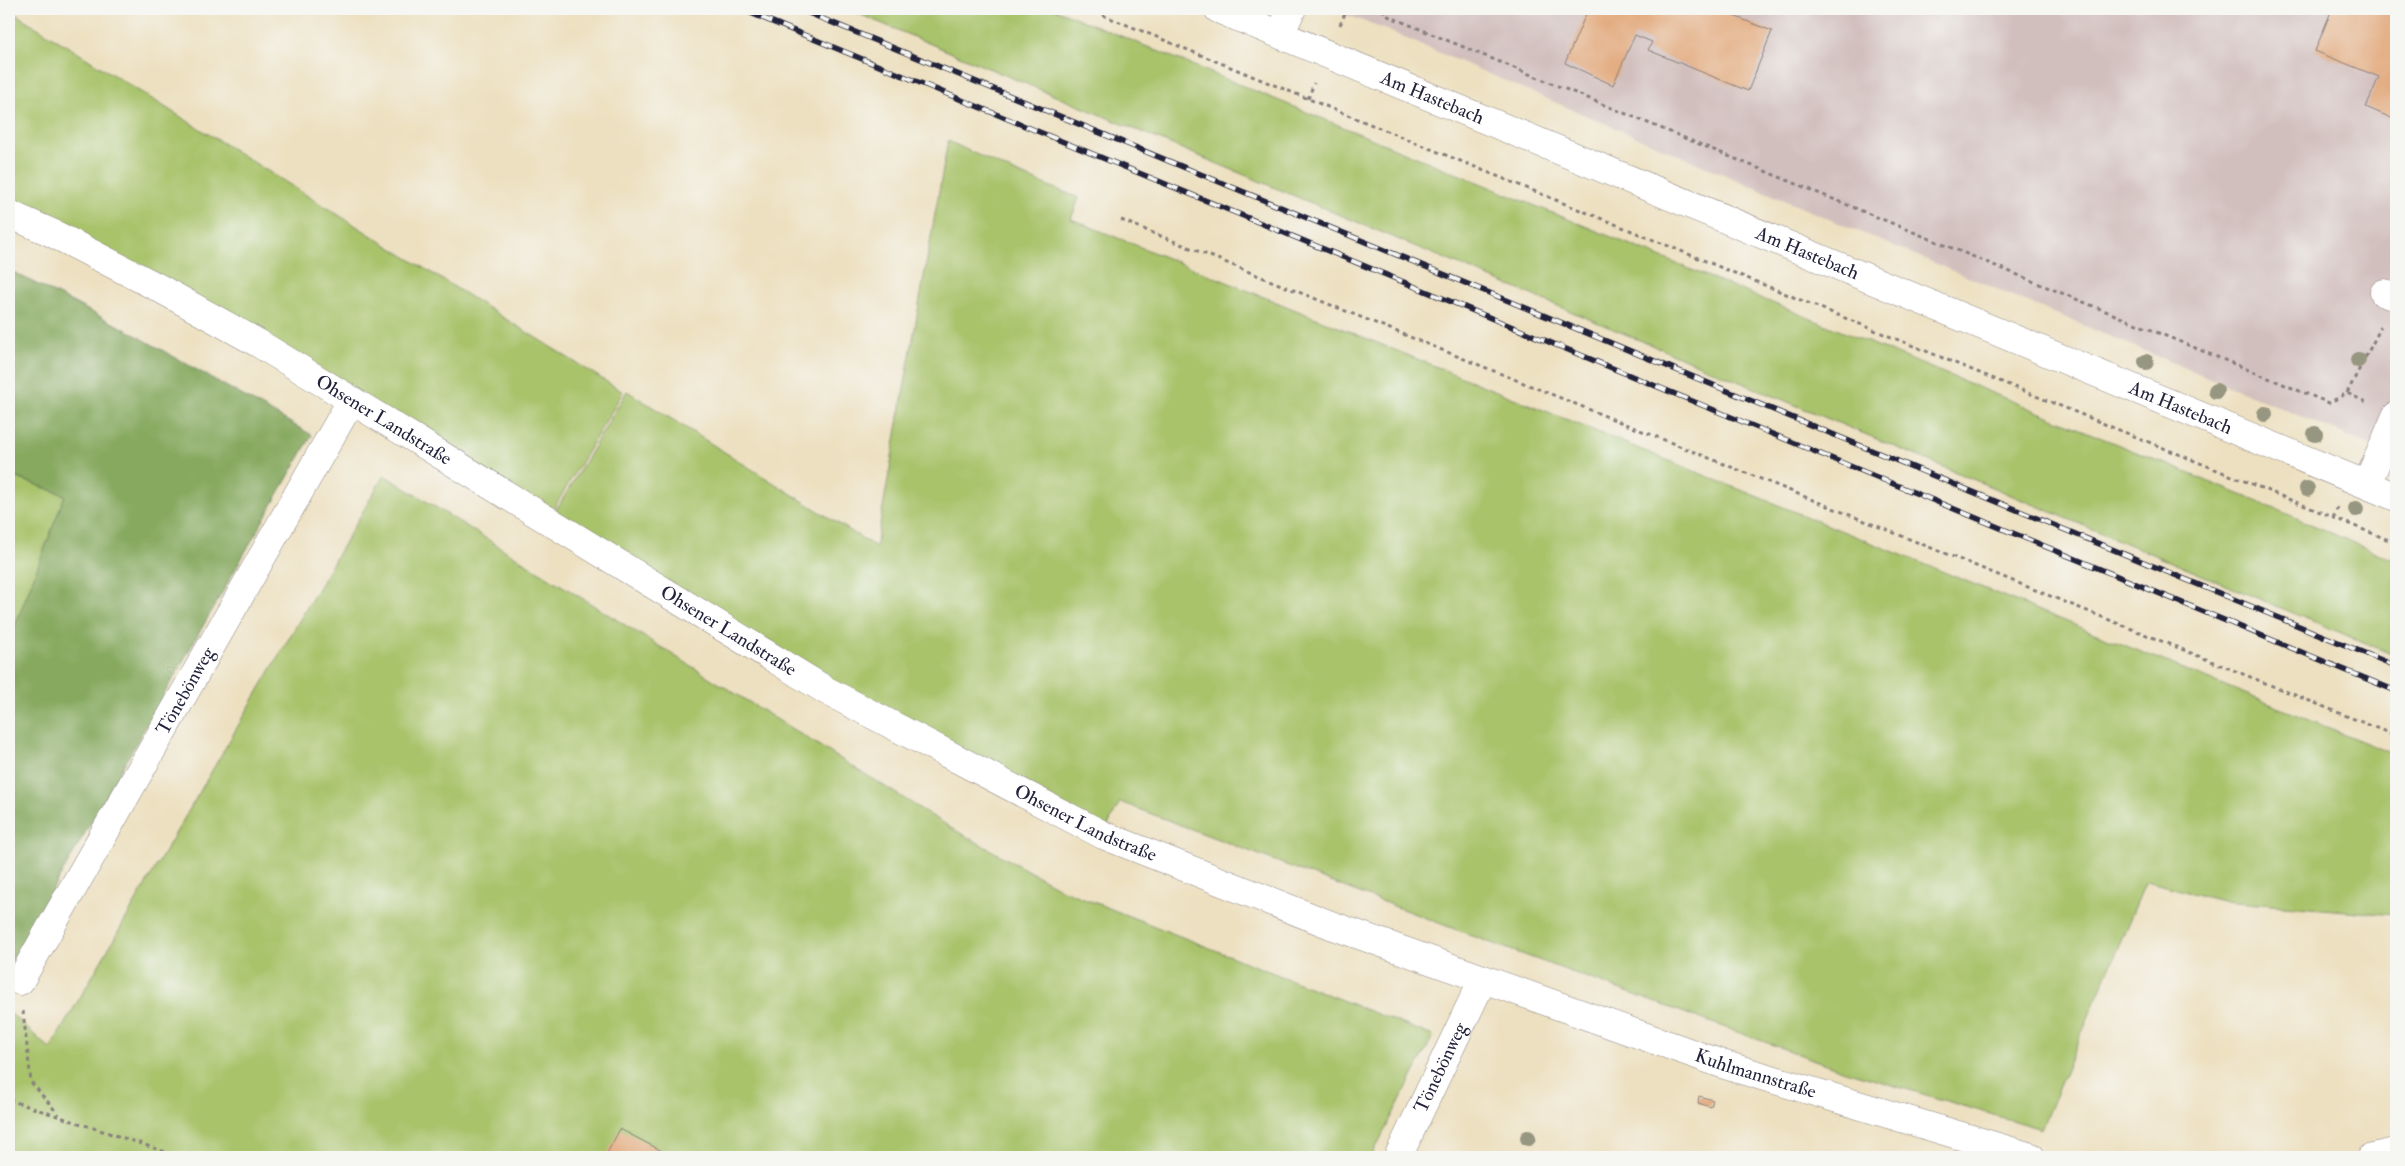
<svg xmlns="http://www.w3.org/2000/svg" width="2405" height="1166" font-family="'IM FELL Double Pica',serif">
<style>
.industrial{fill:#d1bfbd}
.green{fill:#a8c36a;stroke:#657252}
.forest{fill:#86a95e;stroke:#54664c}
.building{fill:#e3ad83}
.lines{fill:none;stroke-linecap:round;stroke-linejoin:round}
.minor-casing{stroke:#88817e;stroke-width:29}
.major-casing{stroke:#88817e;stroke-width:29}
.path{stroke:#88817e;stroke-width:3;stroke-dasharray:4 4;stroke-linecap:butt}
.minor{stroke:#fff;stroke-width:28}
.major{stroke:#fff;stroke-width:28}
.rail-casing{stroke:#22223b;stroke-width:5.5}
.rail{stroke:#f6f6f2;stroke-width:4;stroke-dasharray:11;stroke-linecap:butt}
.tree{fill:#979680}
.labels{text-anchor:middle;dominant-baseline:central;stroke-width:5;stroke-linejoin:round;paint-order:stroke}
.street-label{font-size:19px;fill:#22223b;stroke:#f6f6f2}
</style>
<rect width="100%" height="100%" fill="#f6f6f2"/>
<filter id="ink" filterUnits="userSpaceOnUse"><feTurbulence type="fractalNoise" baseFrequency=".02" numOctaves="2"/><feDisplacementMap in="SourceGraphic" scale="10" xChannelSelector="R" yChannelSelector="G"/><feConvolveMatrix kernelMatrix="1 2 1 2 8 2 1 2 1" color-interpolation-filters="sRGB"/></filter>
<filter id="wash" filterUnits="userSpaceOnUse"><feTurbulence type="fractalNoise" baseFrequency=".0096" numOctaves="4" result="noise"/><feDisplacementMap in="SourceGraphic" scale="20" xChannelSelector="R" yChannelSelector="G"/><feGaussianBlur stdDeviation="1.12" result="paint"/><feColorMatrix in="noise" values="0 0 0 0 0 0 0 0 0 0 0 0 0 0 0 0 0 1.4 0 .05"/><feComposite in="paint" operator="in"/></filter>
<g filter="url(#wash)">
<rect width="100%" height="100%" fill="#ede0c0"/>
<path class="industrial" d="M1331,9H2396V456L1805,209L1386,30Z"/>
<path class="green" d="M847,9H1055L2285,513L2396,561V656Z
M9,10L623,392L548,518L9,211Z
M948,141L1016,173L1079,198L1071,219L2396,755V915L2222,901L2146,881L2041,1129L1845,1071L1494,944L1120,802L1103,835L549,522L627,391L876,547Z
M9,475L65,495L9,642Z
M384,475L953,829L1063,890L1433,1036L1371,1157H9V1012L50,1049Z"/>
<path class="forest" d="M9,270L125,329L312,435L9,966V642L65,495L9,475Z"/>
<g id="blocks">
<path class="building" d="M1577,9H1716L1772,31L1748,91L1648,50L1652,42L1635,35L1613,85L1565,63L1586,14Z
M2332,9H2396V120L2366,107L2379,77L2315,51Z
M1699,1096L1713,1100L1711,1107L1698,1103Z
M620,1129L662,1151L659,1157H605Z"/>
</g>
</g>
<g filter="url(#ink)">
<use href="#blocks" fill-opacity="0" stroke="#88817e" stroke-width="1"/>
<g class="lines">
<g class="minor-casing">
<g id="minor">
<path d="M1280,34L1292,9"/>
<path d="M2384,293L2396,297"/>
<path d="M2367,484L2396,416"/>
<path id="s1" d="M20,981L351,401"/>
<path id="s2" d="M1398,1157L1483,979"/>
<path d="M2372,1157L2396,1152"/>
</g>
</g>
<g class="major-casing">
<g id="major">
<path id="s3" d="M1218,9L2396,497"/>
<path id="s4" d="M9,214L52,233L159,288L258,343L827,691L1103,835L1331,925L1725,1065L2031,1157"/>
</g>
</g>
<path class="path" d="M1088,9L2396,543
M1382,9L1388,16L2329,403L2347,393L2366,402
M1340,25L1347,9
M1308,99L1314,83
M1121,220L2396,736
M2347,393L2381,327
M2333,518L2338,507
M23,1011L31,1082L59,1115
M9,1100L181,1157"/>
<use href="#minor" class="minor"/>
<use href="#major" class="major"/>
<g class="rail-casing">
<path id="rail" d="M741,9L2396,691
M799,9L2396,666"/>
</g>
<use href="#rail" class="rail"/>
</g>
<g class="tree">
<circle cx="2358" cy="360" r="8"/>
<circle cx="2146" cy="362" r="8"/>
<circle cx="2216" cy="391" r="8"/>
<circle cx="2265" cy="414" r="8"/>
<circle cx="2315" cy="434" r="8"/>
<circle cx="2307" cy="489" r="8"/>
<circle cx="2356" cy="509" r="8"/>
<circle cx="1528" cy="1138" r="8"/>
</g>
</g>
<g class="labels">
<g class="street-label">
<text stroke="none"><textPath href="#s3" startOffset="232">Am Hastebach</textPath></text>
<text stroke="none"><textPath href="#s3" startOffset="638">Am Hastebach</textPath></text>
<text stroke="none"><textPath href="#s3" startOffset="1042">Am Hastebach</textPath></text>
<text stroke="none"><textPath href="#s4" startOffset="428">Ohsener Landstraße</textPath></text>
<text stroke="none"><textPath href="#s4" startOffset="832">Ohsener Landstraße</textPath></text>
<text stroke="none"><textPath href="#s1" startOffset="334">Tönebönweg</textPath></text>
<text stroke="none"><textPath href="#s4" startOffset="1238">Ohsener Landstraße</textPath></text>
<text stroke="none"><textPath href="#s2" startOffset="99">Tönebönweg</textPath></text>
<text stroke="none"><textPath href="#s4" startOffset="1954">Kuhlmannstraße</textPath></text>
</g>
</g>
<rect width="2405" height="1166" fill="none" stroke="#f6f6f2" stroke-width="30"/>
</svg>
